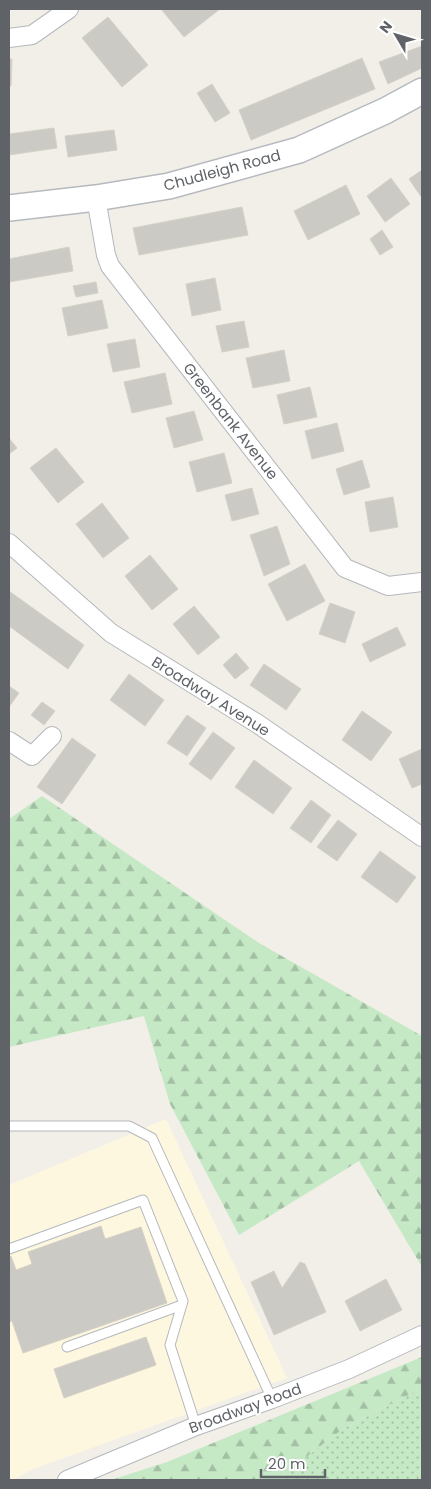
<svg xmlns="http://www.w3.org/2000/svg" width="431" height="1489" font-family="Poppins,sans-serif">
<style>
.commercial{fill:#fef7e0}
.grass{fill:url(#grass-dots)}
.forest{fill:url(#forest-firs)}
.building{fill:#cccac5;stroke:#d6d1c6}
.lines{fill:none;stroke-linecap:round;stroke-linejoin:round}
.lane-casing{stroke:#b5b8bc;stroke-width:11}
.street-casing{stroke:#b5b8bc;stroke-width:20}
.secondary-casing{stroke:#b6babf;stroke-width:28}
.lane{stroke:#fff;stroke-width:9}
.street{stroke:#fff;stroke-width:18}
.secondary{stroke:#fff;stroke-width:25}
.labels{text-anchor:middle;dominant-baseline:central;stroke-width:4;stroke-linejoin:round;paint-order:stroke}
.street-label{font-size:15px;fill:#5f6368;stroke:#fff}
</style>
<defs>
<pattern id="grass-dots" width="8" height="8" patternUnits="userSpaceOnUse" patternTransform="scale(1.25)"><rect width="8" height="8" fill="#c5e8c5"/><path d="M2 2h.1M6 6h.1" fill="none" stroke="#a3c0a4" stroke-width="1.8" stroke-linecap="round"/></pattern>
<pattern id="forest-firs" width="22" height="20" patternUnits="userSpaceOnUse" patternTransform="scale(1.25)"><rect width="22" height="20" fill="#c5e8c5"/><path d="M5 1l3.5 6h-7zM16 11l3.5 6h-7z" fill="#a3c0a4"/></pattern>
</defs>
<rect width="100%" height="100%" fill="#f1efe8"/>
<path class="commercial" d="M166,1119L287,1378L33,1469L13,1480H9V1185Z"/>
<path class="grass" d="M422,1388V1480H276L344,1428Z"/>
<path class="forest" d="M42,796L259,943L422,1036V1267L359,1161L239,1235L170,1104L144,1016L9,1047V819Z
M422,1357V1388L344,1428L276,1480H111L167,1462Z"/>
<path class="building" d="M161,9H220L184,37Z
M108,17L148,65L122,87L82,38Z
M422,46V68L388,84L379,62Z
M362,58L375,89L251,140L239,110Z
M9,59H12L11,86H9Z
M212,84L230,113L215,122L197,93Z
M54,128L57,148L9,155V134Z
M114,130L117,150L68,157L65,136Z
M422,170V198L409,179Z
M391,178L410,204L385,222L367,196Z
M346,185L360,214L308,240L294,211Z
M242,207L248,235L139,255L133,228Z
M382,230L393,247L380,255L370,239Z
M69,247L73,271L9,282V259Z
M215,278L221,310L192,316L186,284Z
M96,282L98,293L76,297L73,286Z
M102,300L108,328L68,336L62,308Z
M244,321L249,347L222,352L216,326Z
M135,339L140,367L113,372L107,344Z
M284,350L290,381L253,388L246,358Z
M165,373L172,404L132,413L124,382Z
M310,387L317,417L284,424L277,395Z
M194,411L203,440L174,448L166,418Z
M337,423L344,451L312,459L305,431Z
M9,438L17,448L9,454Z
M56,448L84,482L58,503L30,468Z
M224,453L232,483L197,492L189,462Z
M362,460L370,487L344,495L336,469Z
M252,488L259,514L232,521L225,495Z
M393,497L398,527L370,532L365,502Z
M102,503L129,538L103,558L76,524Z
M277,526L290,564L264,576L250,535Z
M150,555L178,589L152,610L125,576Z
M305,564L325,601L287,621L268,584Z
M9,591L84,645L68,669L9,626Z
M330,603L355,612L345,643L319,634Z
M194,606L220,637L198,655L173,624Z
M397,627L406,645L370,662L362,644Z
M236,653L249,668L235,679L223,665Z
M264,664L301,689L286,710L250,685Z
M129,674L164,700L145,726L110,700Z
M9,686L19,693L9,707Z
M42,702L55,711L44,725L31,715Z
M362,711L392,732L371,761L342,740Z
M187,715L206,728L187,756L167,743Z
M213,732L235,748L211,780L189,764Z
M72,738L96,755L62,804L37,787Z
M422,749V784L412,788L399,759Z
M254,760L292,788L273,814L235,787Z
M311,800L331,815L311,843L290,828Z
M338,820L357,834L337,861L317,847Z
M380,851L416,877L397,903L361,877Z
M101,1226L105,1239L141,1227L167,1303L23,1353L12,1321L9,1322V1257L11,1256L16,1270L32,1264L28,1252Z
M300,1262L305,1264L326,1312L274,1335L251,1282L274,1271L282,1288Z
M386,1279L402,1310L360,1331L345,1301Z
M146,1337L156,1365L64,1398L54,1369Z"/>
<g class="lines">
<g class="lane-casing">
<path id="lane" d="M9,1126H129L152,1138L272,1399
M9,1249L143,1200L183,1301L170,1345L196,1426
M67,1347L182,1305"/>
</g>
<g class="street-casing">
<path id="street" d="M9,38L32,35L69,9
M96,198L106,255L110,266L345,568L388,586L422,582
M9,543L111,633L258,724L422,837
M9,741L32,756L52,736
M67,1480L196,1426L272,1399L349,1369L422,1335"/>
</g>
<g class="secondary-casing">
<path id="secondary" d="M9,208L96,198L169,186L299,150L385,111L422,91"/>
</g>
<use href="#lane" class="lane"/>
<use href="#street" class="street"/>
<use href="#secondary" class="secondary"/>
</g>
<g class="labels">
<g class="street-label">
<text transform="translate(222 170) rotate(-15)">Chudleigh Road</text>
<text transform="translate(231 421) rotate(52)">Greenbank Avenue</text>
<text transform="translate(211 696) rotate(32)">Broadway Avenue</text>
<text transform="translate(245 1408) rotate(-20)">Broadway Road</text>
</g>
</g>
<rect width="431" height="1489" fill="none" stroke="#5f6368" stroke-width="20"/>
<g transform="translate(396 35) rotate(308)" stroke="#ffffff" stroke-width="4" paint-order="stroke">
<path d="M0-4L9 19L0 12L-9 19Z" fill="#5f6368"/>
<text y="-8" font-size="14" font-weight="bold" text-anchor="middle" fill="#5f6368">N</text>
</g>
<path d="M261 1469v8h64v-8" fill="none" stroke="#5f6368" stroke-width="2.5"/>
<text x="268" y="1469" font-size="15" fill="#5f6368" stroke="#ffffff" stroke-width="4" paint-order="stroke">20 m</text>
</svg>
